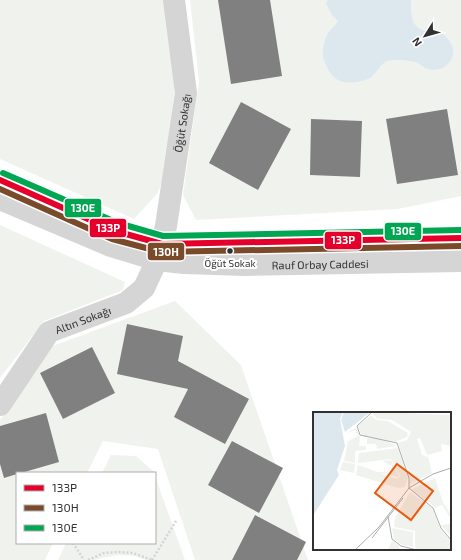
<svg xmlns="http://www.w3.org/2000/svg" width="461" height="560" font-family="'Exo 2',sans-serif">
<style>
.green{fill:#f0f3ed}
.water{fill:#dce8ee}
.building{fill:#808080}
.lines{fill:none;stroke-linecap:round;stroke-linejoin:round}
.path{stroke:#d4d4d4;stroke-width:2.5;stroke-dasharray:2 2;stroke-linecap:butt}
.minor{stroke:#d5d5d5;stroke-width:22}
.bus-1-casing{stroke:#fff;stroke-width:9}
.bus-2-casing{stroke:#fff;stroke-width:9}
.bus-3-casing{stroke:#fff;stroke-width:9}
.bus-1{stroke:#e4002b;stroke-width:6}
.bus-2{stroke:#7a4b2a;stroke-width:6}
.bus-3{stroke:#00a651;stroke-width:6}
.bus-dot{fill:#313131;stroke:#fff;stroke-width:1.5}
.labels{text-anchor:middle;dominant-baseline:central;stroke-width:4;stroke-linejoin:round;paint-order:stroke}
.bus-label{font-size:10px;fill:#313131;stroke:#fff}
.street-label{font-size:11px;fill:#313131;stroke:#fff}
.inset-road{fill:none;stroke:#adadad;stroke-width:1}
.view{fill:#e8590c;fill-opacity:0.15;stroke:#e8590c;stroke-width:2}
.inset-edge{fill:none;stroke:#313131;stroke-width:2}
.line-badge{stroke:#fff;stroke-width:1.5}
.badge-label{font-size:11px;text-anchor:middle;font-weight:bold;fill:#fff}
</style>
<rect width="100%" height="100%" fill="#fff"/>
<path class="green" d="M0,0H164L175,86L165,175L157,194L134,219L0,159Z
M190,0H461V196L398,209L196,220L183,195L199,81Z
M0,225L125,282L123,290L44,321L0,378Z
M175,301L241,365L308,560H195L158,449L103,441L87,473H17V543H53L45,560H0V420L47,348Z
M111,455L136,456L153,471L154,473H102Z
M155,476L185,560H146L134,556L118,555L97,559L95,560H58L66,543H155Z"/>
<path class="water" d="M328,0H411V12L413,22L418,28L427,32L440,31C446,37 455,44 453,54C451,67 437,73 425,68C422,66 419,63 415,62C409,60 393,59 387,61C380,64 376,74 370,78C361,83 342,85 335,78C331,75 328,70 326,65C324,61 322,56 323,51C323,45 325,38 328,33C331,29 335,26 338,21L332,15L326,3Z"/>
<path class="building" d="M218,0H270L282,76L231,84Z
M241,102L291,129L258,190L209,163Z
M447,109L458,175L397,184L386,119Z
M311,119L362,121L360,177L310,175Z
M127,324L183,336L178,361L249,399L225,444L174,417L188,389L117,374Z
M92,347L115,393L63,419L40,373Z
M46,413L59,462L21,473H17V474L4,478L0,464V426Z
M232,441L283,468L259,513L208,485Z
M255,515L306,542L297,560H232Z"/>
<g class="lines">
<path class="path" d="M73,543L84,560
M88,560L104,553L118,552L133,553L152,560
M152,560L176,521"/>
<g class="minor">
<path d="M0,180L115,231L162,244L461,238"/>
<path id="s1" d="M0,199L111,246L157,260L184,263L245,265L461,261"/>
<path id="s2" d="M0,405L49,332L126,303L144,288L157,260L166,226L186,93L174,0"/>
</g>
<g class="bus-1-casing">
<path id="bus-1" d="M0,180L115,231L162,244L461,238"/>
</g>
<g class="bus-2-casing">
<path id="bus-2" d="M0,189L112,239L161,252L461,246"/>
</g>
<g class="bus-3-casing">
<path id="bus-3" d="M3,173L118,223L163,236L461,230"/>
</g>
<use href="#bus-1" class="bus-1"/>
<use href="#bus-2" class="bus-2"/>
<use href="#bus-3" class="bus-3"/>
</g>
<circle class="bus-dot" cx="230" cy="251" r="3.5"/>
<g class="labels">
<g class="bus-label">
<text x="230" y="263">Öğüt Sokak</text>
</g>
<g class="street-label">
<text stroke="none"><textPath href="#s2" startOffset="364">Öğüt Sokağı</textPath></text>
<text stroke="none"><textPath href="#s1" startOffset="332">Rauf Orbay Caddesi</textPath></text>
<text stroke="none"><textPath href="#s2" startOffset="124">Altın Sokağı</textPath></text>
</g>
</g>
<g transform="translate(313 412)">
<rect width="138" height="138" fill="#fff"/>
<path d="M61,0L138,3V34L128,32L129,39L114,43L107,26L104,27L109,43L115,45L119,61L96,73L97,66L85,31L94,28L98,20L79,8L65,7L59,2ZM58,3L64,8L75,9L95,21L94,25L82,30L49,24L45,14ZM43,16L47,25L46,34H53V38L42,39V51L31,49L35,29L45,24L42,18L32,22ZM54,26L68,27L84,34L64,37L63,32H54ZM85,36L95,65L92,75L85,76L43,63L45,53L84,67L87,64L78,47L45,51L46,41ZM78,48L86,64L84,65L64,60H71V54L72,60L78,61L79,54L69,49ZM30,50L42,52L41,61L27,58ZM122,66L130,90L138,103V124L128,113L137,112V105L129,93L122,95L100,79L99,77ZM97,80L119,96L127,116L138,130V138H106L102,136V119L81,115L82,106ZM79,116L100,120V135L89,133L81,127ZM79,128L86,134L87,138H75Z" fill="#f0f3ed"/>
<path d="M0,0H30L27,7L32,34L24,58L26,63L1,102ZM31,0H57L32,20L28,8Z" fill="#dce8ee"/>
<path class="inset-road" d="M59,0L44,14L47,23L84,31L96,66V76L120,96L128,116L138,128M75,104L79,127L88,134L104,138M59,126L90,86M42,138L66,115L96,76L120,62L138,56"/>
<path class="view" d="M84,52L120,79L98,108L62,81Z"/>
<rect width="138" height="138" class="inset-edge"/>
</g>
<g class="line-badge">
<rect x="64" y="198" width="38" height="20" rx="4" fill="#00a651"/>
<rect x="89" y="218" width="38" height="20" rx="4" fill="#e4002b"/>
<rect x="384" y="222" width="38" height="19" rx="4" fill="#00a651"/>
<rect x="324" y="231" width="38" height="19" rx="4" fill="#e4002b"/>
<rect x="147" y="242" width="38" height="19" rx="4" fill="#7a4b2a"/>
</g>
<g class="badge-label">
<text x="83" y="212">130E</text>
<text x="108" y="232">133P</text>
<text x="403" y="235">130E</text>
<text x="343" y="244">133P</text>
<text x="166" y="256">130H</text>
</g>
<rect x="16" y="472" width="140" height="72" fill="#ffffff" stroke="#adadad"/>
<rect x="24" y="485" width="20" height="6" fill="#e4002b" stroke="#adadad"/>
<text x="52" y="492" font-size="12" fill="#313131">133P</text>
<rect x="24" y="505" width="20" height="6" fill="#7a4b2a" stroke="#adadad"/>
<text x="52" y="512" font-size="12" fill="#313131">130H</text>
<rect x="24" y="525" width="20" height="6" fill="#00a651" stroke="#adadad"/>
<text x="52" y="532" font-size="12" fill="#313131">130E</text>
<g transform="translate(425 36) rotate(233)" stroke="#ffffff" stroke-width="3" paint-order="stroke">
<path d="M0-3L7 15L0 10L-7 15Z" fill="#313131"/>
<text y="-6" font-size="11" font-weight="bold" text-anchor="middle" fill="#313131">N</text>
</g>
</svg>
